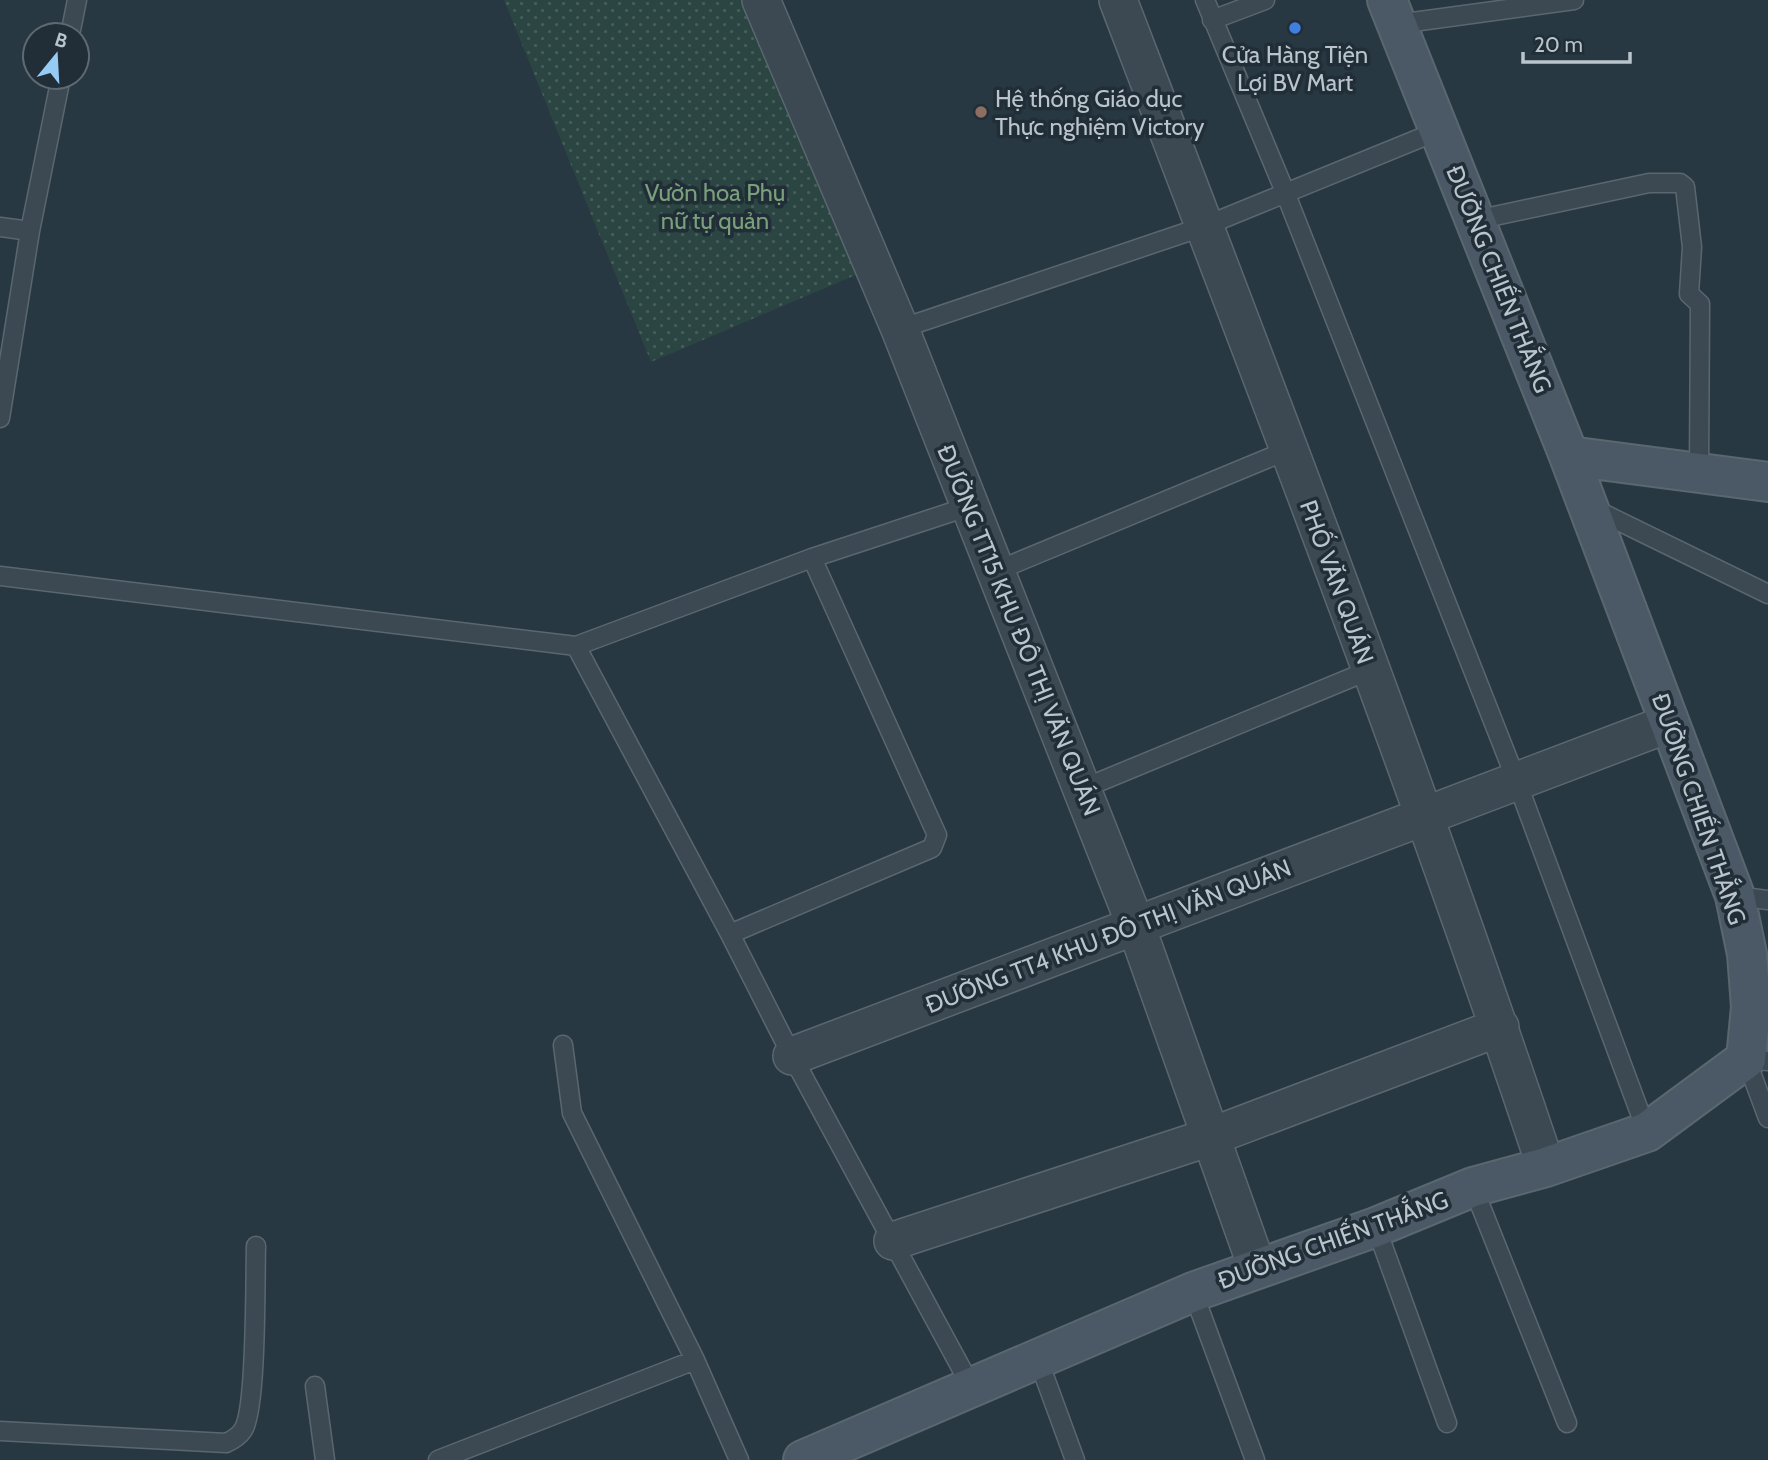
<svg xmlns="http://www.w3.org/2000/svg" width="1768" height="1460" font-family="Cabin,sans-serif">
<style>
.park{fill:url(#park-dots)}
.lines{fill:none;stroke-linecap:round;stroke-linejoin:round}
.lane-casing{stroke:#5a676f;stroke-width:21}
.street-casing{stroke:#5a676f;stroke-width:40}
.secondary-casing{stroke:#5a676f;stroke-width:42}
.lane{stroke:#3c4952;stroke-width:18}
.street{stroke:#3c4952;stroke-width:37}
.secondary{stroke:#4a5965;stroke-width:38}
.shop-dot{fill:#3f7fe0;stroke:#212e37;stroke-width:2.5}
.education-dot{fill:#8d6e63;stroke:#212e37;stroke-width:2.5}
.labels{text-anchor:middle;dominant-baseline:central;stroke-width:7;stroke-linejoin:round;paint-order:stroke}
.poi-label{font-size:24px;fill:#b9c4cc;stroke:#212e37}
.park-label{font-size:24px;fill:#79a07b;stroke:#212e37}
.street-label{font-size:24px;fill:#b9c4cc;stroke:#212e37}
</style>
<defs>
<pattern id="park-dots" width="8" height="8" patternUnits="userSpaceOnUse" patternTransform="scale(1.75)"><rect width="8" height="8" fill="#2b4542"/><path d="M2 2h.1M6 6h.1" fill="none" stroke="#485e5c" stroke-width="1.8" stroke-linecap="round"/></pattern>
</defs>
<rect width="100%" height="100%" fill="#283842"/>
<path class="park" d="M504,0H754L870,269L651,362Z"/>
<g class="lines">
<g class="lane-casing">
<path id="lane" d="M1205,0L1283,187L1517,782L1647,1132
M1212,20L1265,0
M1398,24L1574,0
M70,35L77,0
M1476,220L1649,183H1680L1685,187L1692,247L1689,294L1700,304L1699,472
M0,227L30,231L61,77
M900,329L1205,226L1440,130
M0,418L30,231
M1594,509L1768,594
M996,571L1288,450
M0,576L576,646L812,558L970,506
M576,646L730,934L792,1056L972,1388
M1082,789L1370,670
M1735,896L1768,900
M730,934L932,848L937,835L812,558
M563,1045L572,1113L695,1360L739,1460
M1768,1061L1746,1059L1768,1118
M1473,1187L1567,1423
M1376,1227L1447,1423
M1193,1292L1255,1460
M1038,1359L1075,1460
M315,1386L325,1460
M0,1431L226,1443C233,1440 239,1436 243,1430C257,1409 255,1279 256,1246
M438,1460L695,1360"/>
</g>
<g class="street-casing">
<path id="street" d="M761,0L900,329L1136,926L1257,1267
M1118,0C1266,387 1415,774 1546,1167
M792,1056L1670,723
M893,1241L1210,1137L1500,1027"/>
</g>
<g class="secondary-casing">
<path id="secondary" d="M1569,456L1768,482
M803,1460L1193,1292L1376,1227L1473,1187L1546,1167L1647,1132L1746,1059L1751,1007L1747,954L1735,896L1569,456L1387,0"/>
</g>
<use href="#lane" class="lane"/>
<use href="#street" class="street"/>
<use href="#secondary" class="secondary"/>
</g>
<circle class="shop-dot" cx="1295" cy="28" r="7"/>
<circle class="education-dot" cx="981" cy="112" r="7"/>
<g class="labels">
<g class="poi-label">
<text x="1295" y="54">Cửa Hàng Tiện<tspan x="1295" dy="28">Lợi BV Mart</tspan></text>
<text x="995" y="98" text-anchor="start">Hệ thống Giáo dục<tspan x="995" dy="28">Thực nghiệm Victory</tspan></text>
</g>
<g class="park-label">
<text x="715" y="192">Vườn hoa Phụ<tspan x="715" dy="28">nữ tự quản</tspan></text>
</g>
<g class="street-label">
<text transform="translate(1499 279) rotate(68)">ĐƯỜNG CHIẾN THẮNG</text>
<text transform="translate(1337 582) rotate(70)">PHỐ VĂN QUÁN</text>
<text transform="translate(1019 630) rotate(68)">ĐƯỜNG TT15 KHU ĐÔ THỊ VĂN QUÁN</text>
<text transform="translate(1699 809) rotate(71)">ĐƯỜNG CHIẾN THẮNG</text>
<text transform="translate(1108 936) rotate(-21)">ĐƯỜNG TT4 KHU ĐÔ THỊ VĂN QUÁN</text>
<text transform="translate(1333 1240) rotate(-20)">ĐƯỜNG CHIẾN THẮNG</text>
</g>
</g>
<g transform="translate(56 56) rotate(18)"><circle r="33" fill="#212e37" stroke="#5e6a73" stroke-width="2"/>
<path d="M0-5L12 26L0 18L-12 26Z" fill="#96cbf4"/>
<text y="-10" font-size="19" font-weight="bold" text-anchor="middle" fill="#b9c4cc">B</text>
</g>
<path d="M1523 52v10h107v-10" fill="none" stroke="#b9c4cc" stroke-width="3.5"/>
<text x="1534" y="52" font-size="21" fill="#b9c4cc" stroke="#212e37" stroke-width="5" paint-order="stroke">20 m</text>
</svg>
